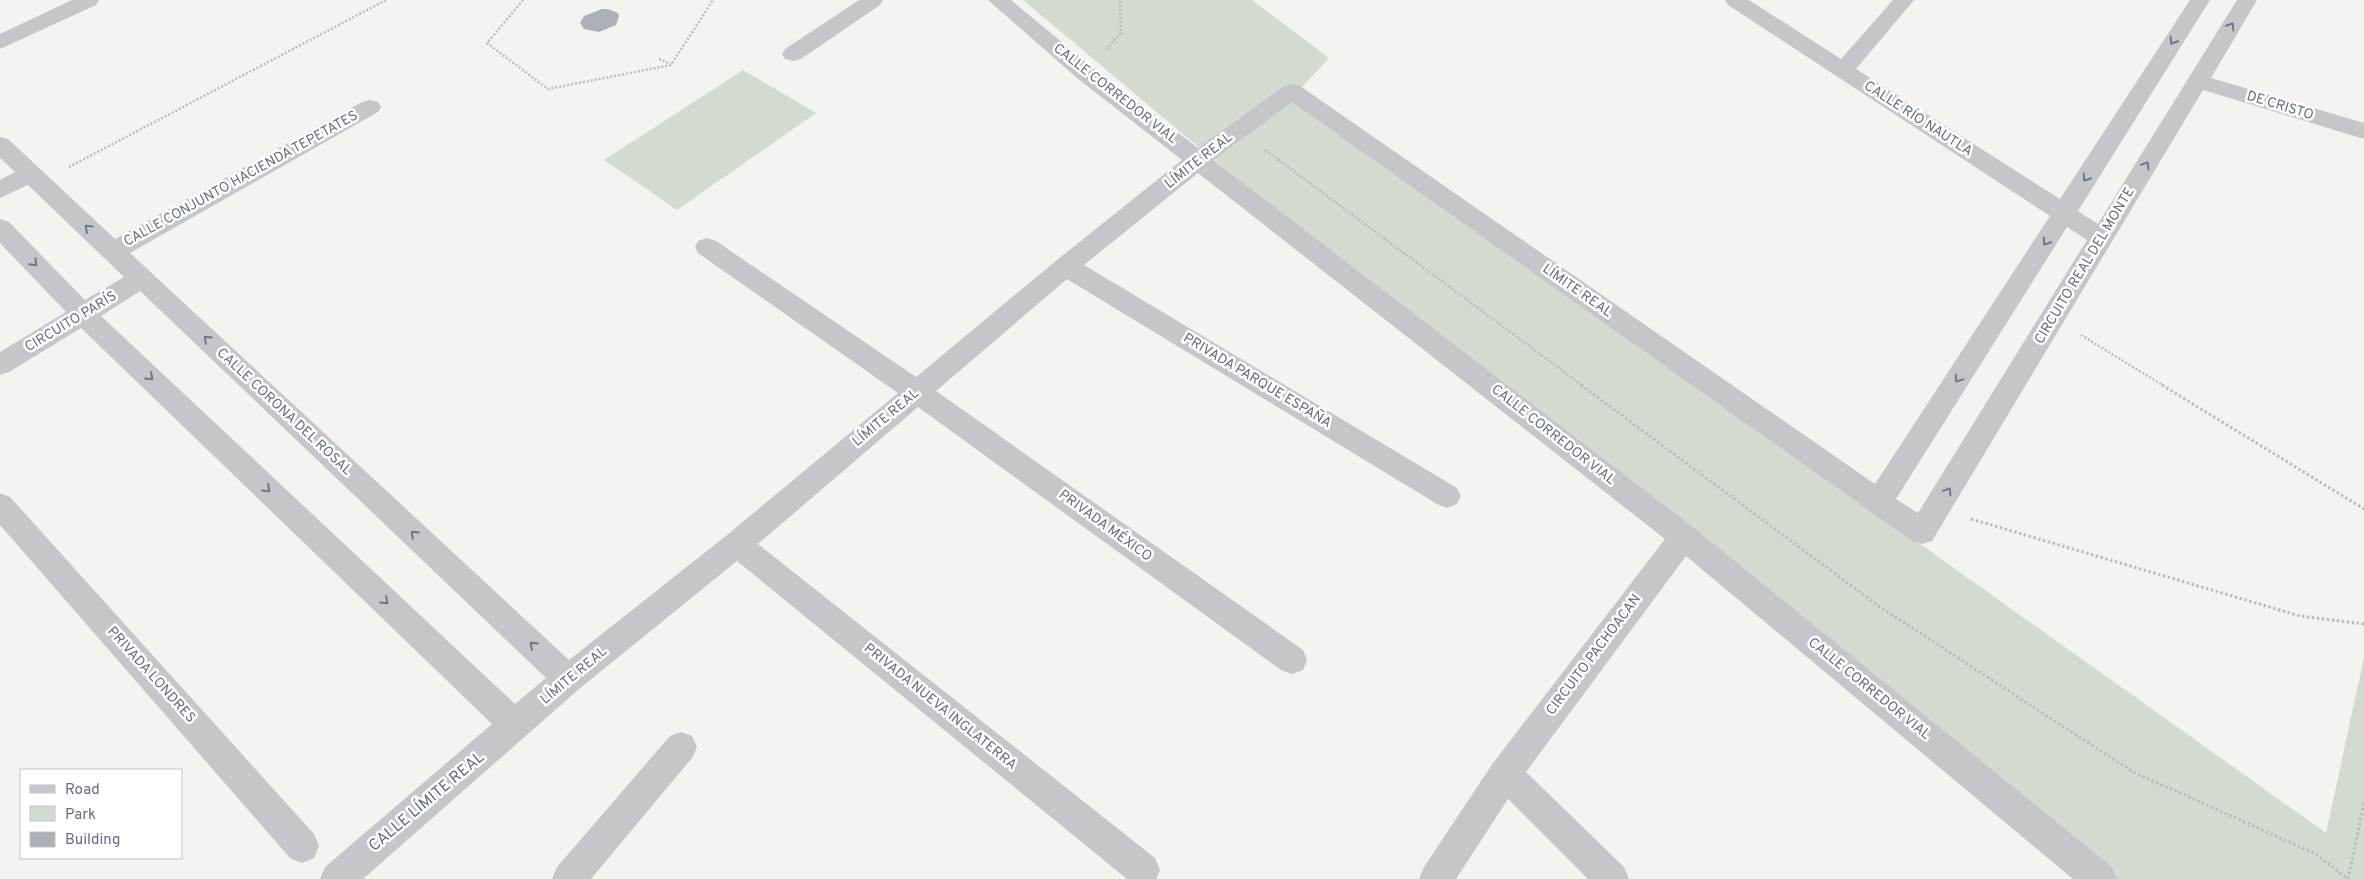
<svg xmlns="http://www.w3.org/2000/svg" width="2364" height="879" font-family="Overpass,sans-serif">
<style>
.green{fill:#d3dbd1}
.building{fill:#acb1b8}
.lines{fill:none;stroke-linecap:round;stroke-linejoin:round}
.path-far1{stroke:#bbbcbf;stroke-width:2.5;stroke-dasharray:2 2;stroke-linecap:butt}
.path{stroke:#bbbcbf;stroke-width:3;stroke-dasharray:2.5 2.5;stroke-linecap:butt}
.minor{fill:#c4c6ca;fill-rule:evenodd}
.oneway{stroke:#6c7789}
.labels{text-anchor:middle;dominant-baseline:central;stroke-width:5;stroke-linejoin:round;paint-order:stroke}
.street-label{font-size:14px;fill:#626e82;stroke:#fff}
.near-street-label{font-size:16px;fill:#626e82;stroke:#fff}
</style>
<rect width="100%" height="100%" fill="#f3f4f0"/>
<path class="green" d="M1023,0H1252L1329,58L1293,97L2326,833L2364,657V879H2108L1209,156Z
M743,70L816,113L677,210L604,160Z"/>
<path class="building" d="M602,9H608L618,13L619,16L616,25L599,32L584,29L580,23L584,16Z"/>
<g class="lines">
<path class="path-far1" d="M523,0L487,43L548,89L671,65L713,0
M1106,49L1121,33L1120,0
M659,59L671,64
M1265,150L1583,386
M69,167L386,0
M2081,335L2164,386"/>
<path class="path" d="M1581,385L1880,607L2133,772L2316,854L2348,879
M2162,385L2364,509
M1971,519L2300,616L2364,624
M2348,879L2364,803"/>
<path class="minor" d="M72,0H99L96,5L0,49V34Z
M859,0H883L880,5L801,59L793,61L785,59L782,54L785,49Z
M988,0H1011L1093,68L1198,148L1284,86L1292,84L1300,86L1875,484L2050,216L1728,5L1725,0H1749L1841,59L1893,0H1914L1856,69L2060,199L2190,0H2210L2078,211L2098,224L2237,0H2257L2211,78L2364,123V139L2203,90L1932,541L1922,544L1912,541L1292,102L1213,160L1694,528L2112,867L2117,879H2073L1686,556L1526,772L1624,867L1629,879H1588L1508,799L1456,879H1419L1424,867L1493,763L1665,539L1198,173L1084,265L1457,488L1461,496L1457,504L1447,508L1437,504L1067,279L936,391L1303,650L1307,660L1303,670L1292,674L1281,670L918,407L758,544L1155,858L1160,870L1156,879H1127L737,561L579,689L363,879H320L325,867L492,724L81,328L9,372L0,375V352L66,312L0,243V219L9,222L85,300L124,277L28,185L0,198V180L15,172L0,158V137L8,139L115,239L362,102L370,100L378,102L381,107L378,112L130,253L569,660L727,535L898,393L698,253L695,247L698,241L707,238L716,241L916,377L1057,260L1182,160L1077,78ZM2067,227L2087,240L1918,513L1896,499ZM140,291L546,678L515,704L101,316Z
M0,493L10,497L314,834L319,846L314,858L302,863L290,858L0,525Z
M681,732L692,736L697,747L692,758L591,879H552L557,867L670,736Z"/>
</g>
<defs><path id="oneway-chevron" d="M-2-3.5L2.5 0L-2 3.5" fill="none" stroke-width="1.6" stroke-linecap="round" stroke-linejoin="round" transform="scale(1.25)"/></defs>
<g class="oneway">
<use href="#oneway-chevron" transform="translate(2231 26) rotate(-58)"/>
<use href="#oneway-chevron" transform="translate(2173 41) rotate(122)"/>
<use href="#oneway-chevron" transform="translate(2146 165) rotate(-59)"/>
<use href="#oneway-chevron" transform="translate(2086 178) rotate(122)"/>
<use href="#oneway-chevron" transform="translate(88 228) rotate(-137)"/>
<use href="#oneway-chevron" transform="translate(2046 242) rotate(123)"/>
<use href="#oneway-chevron" transform="translate(34 263) rotate(46)"/>
<use href="#oneway-chevron" transform="translate(207 339) rotate(-137)"/>
<use href="#oneway-chevron" transform="translate(150 377) rotate(43)"/>
<use href="#oneway-chevron" transform="translate(1958 379) rotate(123)"/>
<use href="#oneway-chevron" transform="translate(267 489) rotate(43)"/>
<use href="#oneway-chevron" transform="translate(1948 491) rotate(-59)"/>
<use href="#oneway-chevron" transform="translate(414 534) rotate(-137)"/>
<use href="#oneway-chevron" transform="translate(385 601) rotate(43)"/>
<use href="#oneway-chevron" transform="translate(533 645) rotate(-137)"/>
</g>
<g class="labels">
<g class="street-label">
<text transform="translate(1115 94) rotate(38)">CALLE CORREDOR VIAL</text>
<text transform="translate(2280 106) rotate(17)">DE CRISTO</text>
<text transform="translate(1918 119) rotate(33)">CALLE RÍO NAUTLA</text>
<text transform="translate(1199 161) rotate(-38)">LÍMITE REAL</text>
<text transform="translate(241 179) rotate(-29)">CALLE CONJUNTO HACIENDA TEPETATES</text>
<text transform="translate(2085 266) rotate(-59)">CIRCUITO REAL DEL MONTE</text>
<text transform="translate(1577 291) rotate(35)">LÍMITE REAL</text>
<text transform="translate(71 322) rotate(-31)">CIRCUITO PARÍS</text>
<text transform="translate(1257 381) rotate(31)">PRIVADA PARQUE ESPAÑA</text>
<text transform="translate(284 412) rotate(43)">CALLE CORONA DEL ROSAL</text>
<text transform="translate(886 418) rotate(-40)">LÍMITE REAL</text>
<text transform="translate(1553 435) rotate(38)">CALLE CORREDOR VIAL</text>
<text transform="translate(1105 526) rotate(36)">PRIVADA MÉXICO</text>
<text transform="translate(1594 655) rotate(-53)">CIRCUITO PACHOACAN</text>
<text transform="translate(151 675) rotate(48)">PRIVADA LONDRES</text>
<text transform="translate(574 676) rotate(-40)">LÍMITE REAL</text>
<text transform="translate(1869 689) rotate(39)">CALLE CORREDOR VIAL</text>
<text transform="translate(940 707) rotate(39)">PRIVADA NUEVA INGLATERRA</text>
</g>
<g class="near-street-label">
<text transform="translate(427 802) rotate(-40)">CALLE LÍMITE REAL</text>
</g>
</g>
<rect x="20" y="769" width="162" height="90" fill="#ffffff" stroke="#c0c5cd"/>
<rect x="30" y="785" width="25" height="8" fill="#c4c6ca" stroke="#c0c5cd"/>
<text x="65" y="794" font-size="15" fill="#626e82">Road</text>
<rect x="30" y="806" width="25" height="15" fill="#d3dbd1" stroke="#c0c5cd"/>
<text x="65" y="819" font-size="15" fill="#626e82">Park</text>
<rect x="30" y="832" width="25" height="15" fill="#acb1b8" stroke="#c0c5cd"/>
<text x="65" y="844" font-size="15" fill="#626e82">Building</text>
</svg>
